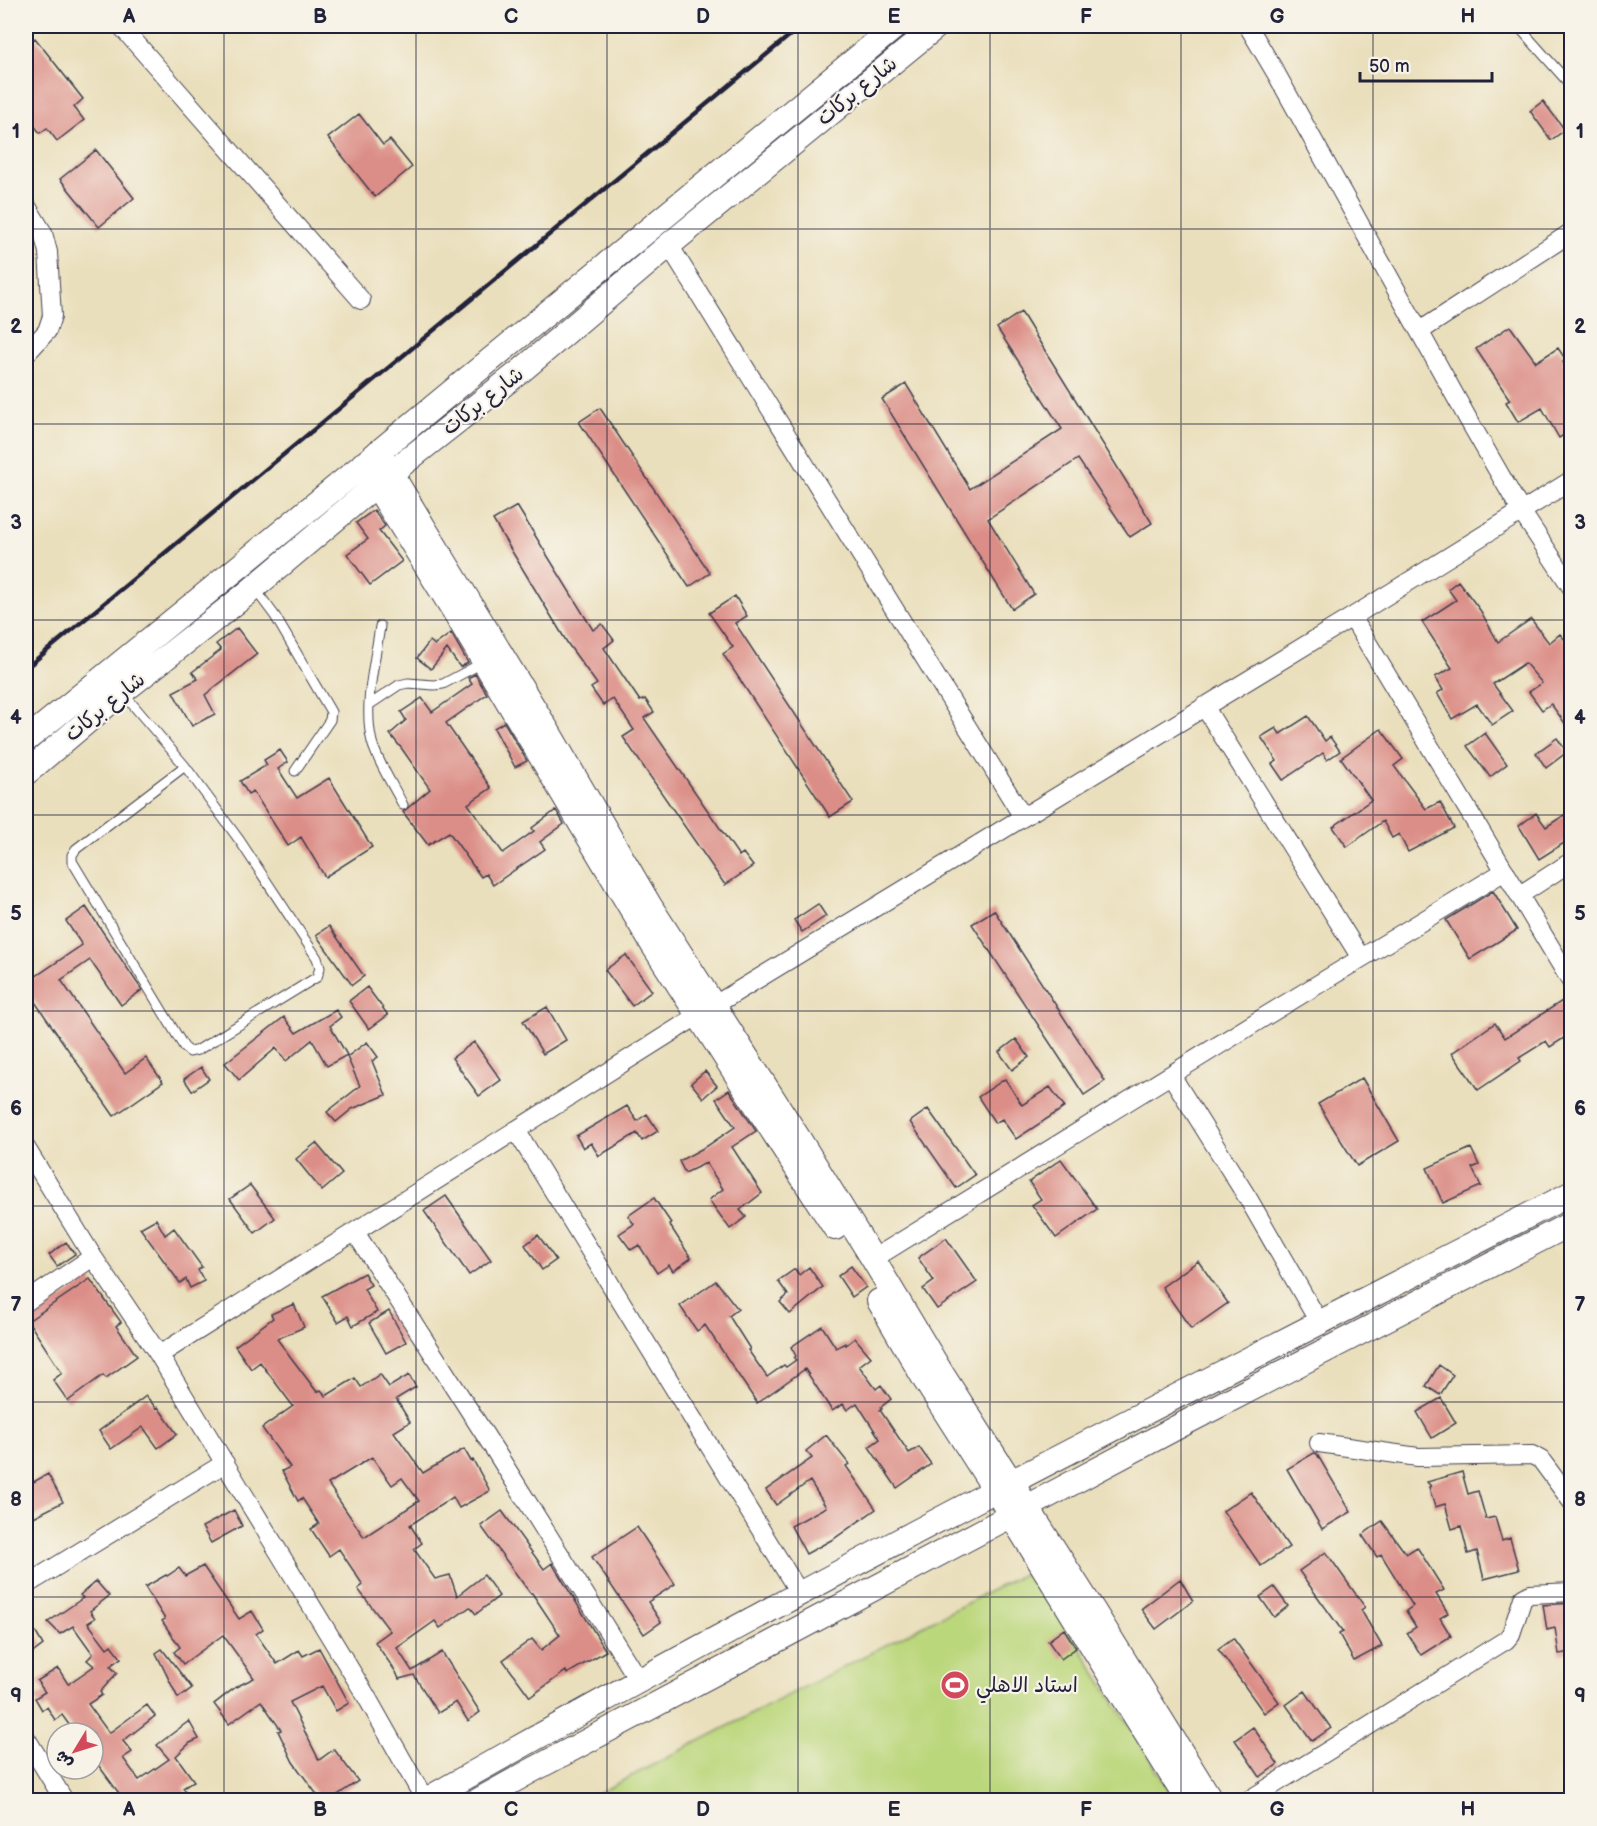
<svg xmlns="http://www.w3.org/2000/svg" width="1597" height="1826" font-family="'Balsamiq Sans','Playpen Sans Arabic',sans-serif">
<style>
.green{fill:#bbd77c;stroke:#6e7c5c;stroke-width:1.5}
.building{fill:#db8e87;fill-rule:evenodd}
.lines{fill:none;stroke-linecap:round;stroke-linejoin:round}
.lane-casing{stroke:#403e4e;stroke-width:11}
.street-casing{stroke:#403e4e;stroke-width:20}
.secondary-casing{stroke:#403e4e;stroke-width:26}
.lane{stroke:#fff;stroke-width:9}
.street{stroke:#fff;stroke-width:18}
.secondary{stroke:#fff;stroke-width:24}
.rail{stroke:#22223b;stroke-width:4.5}
.grid{fill:none;stroke:#22223b;stroke-width:1.5;stroke-opacity:0.55}
.labels{text-anchor:middle;dominant-baseline:central;stroke-width:4.5;stroke-linejoin:round;paint-order:stroke}
.street-label{font-size:21px;fill:#22223b;stroke:#f7f3e8}
.poi-label{font-size:21px;fill:#22223b;stroke:#f7f3e8;text-anchor:start}
.neatline{fill:none;stroke:#22223b;stroke-width:2}
.grid-label{font-size:20px;text-anchor:middle;font-weight:bold;fill:#22223b}
</style>
<rect width="100%" height="100%" fill="#f7f3e8"/>
<filter id="ink" filterUnits="userSpaceOnUse"><feTurbulence type="fractalNoise" baseFrequency=".0167" numOctaves="2"/><feDisplacementMap in="SourceGraphic" scale="12" xChannelSelector="R" yChannelSelector="G"/><feConvolveMatrix kernelMatrix="1 2 1 2 8 2 1 2 1" color-interpolation-filters="sRGB"/></filter>
<filter id="wash" filterUnits="userSpaceOnUse"><feTurbulence type="fractalNoise" baseFrequency=".008" numOctaves="4" result="noise"/><feDisplacementMap in="SourceGraphic" scale="24" xChannelSelector="R" yChannelSelector="G"/><feGaussianBlur stdDeviation="1.35" result="paint"/><feColorMatrix in="noise" values="0 0 0 0 0 0 0 0 0 0 0 0 0 0 0 0 0 1.4 0 .05"/><feComposite in="paint" operator="in"/></filter>
<g filter="url(#wash)">
<rect width="100%" height="100%" fill="#eadfbc"/>
<path class="green" d="M1031,1570L1176,1800H585Z"/>
<g id="blocks">
<path class="building" d="M35,38L83,99L74,107L84,120L57,141L47,128L40,133L26,115V46Z
M1543,101L1565,130L1551,140L1530,111Z
M359,114L383,145L390,140L412,167L375,197L328,138Z
M96,150L134,198L99,227L60,179Z
M1021,312L1152,523L1130,537L1078,459L988,519L1034,594L1012,609L882,399L906,384L970,489L1062,429L997,328Z
M1510,326L1536,362L1558,348L1566,360L1563,362L1572,377V430L1559,438L1542,408L1518,422L1506,402L1510,400L1476,349Z
M600,408L710,573L689,587L579,422Z
M517,506L593,630L602,624L614,640L604,648L640,701L645,699L654,712L644,718L739,856L743,853L753,866L725,885L623,737L634,730L613,699L603,705L591,688L597,684L568,644L493,520Z
M374,510L385,526L379,531L402,561L370,585L347,554L368,539L356,523Z
M1458,581L1480,610L1498,642L1531,619L1549,643L1560,634L1572,648V733L1551,704L1542,710L1529,692L1542,683L1525,663L1493,684L1513,711L1492,725L1477,704L1452,719L1437,693L1443,690L1435,677L1452,668L1422,622L1456,600L1448,589Z
M735,596L747,616L735,623L853,802L830,817L723,654L733,647L709,613Z
M237,628L257,654L205,695L215,714L192,726L173,692L198,679L192,672L221,650L216,644Z
M451,633L468,663L460,667L447,649L431,669L417,658L430,641L435,645Z
M475,674L487,694L446,723L491,788L468,804L503,853L534,831L532,828L556,810L564,824L540,842L545,849L493,885L486,874L481,877L449,832L428,845L403,812L430,789L402,749L390,734L406,720L401,712L422,698L432,712L472,684L468,678Z
M1308,716L1325,741L1330,737L1340,751L1327,760L1323,753L1283,780L1272,764L1277,761L1261,737L1276,728L1280,734Z
M504,722L527,761L515,767L494,728Z
M1381,729L1403,759L1394,766L1426,809L1440,802L1454,828L1408,852L1399,834L1392,838L1383,821L1347,847L1333,827L1371,800L1341,758Z
M1485,733L1507,764L1490,777L1467,746Z
M1557,738L1567,752L1546,768L1536,753Z
M280,750L288,762L278,769L297,798L329,778L372,847L325,877L301,837L288,846L253,791L248,794L240,781L267,765L264,760Z
M1572,810V838L1539,859L1519,826L1536,813L1546,827Z
M1493,891L1517,930L1470,959L1446,920Z
M818,904L826,916L802,932L794,920Z
M86,907L142,990L121,1005L90,960L61,980L125,1073L146,1058L163,1082L114,1116L26,989V983L82,945L66,921Z
M994,910L1105,1081L1084,1095L972,924Z
M329,926L364,976L352,985L316,935Z
M626,955L652,991L632,1006L605,970Z
M367,987L388,1015L369,1029L349,1001Z
M1562,1001L1572,1016V1033L1550,1047L1546,1041L1519,1058L1521,1061L1478,1090L1452,1053L1495,1023L1505,1038Z
M547,1007L566,1040L543,1054L523,1021Z
M336,1010L341,1017L330,1026L347,1055L327,1066L312,1040L286,1061L276,1048L239,1080L225,1063L284,1017L296,1033Z
M1016,1039L1029,1057L1012,1070L999,1052Z
M367,1042L378,1057L372,1061L386,1095L352,1109L336,1122L327,1112L360,1086L347,1057Z
M474,1042L501,1080L479,1096L452,1058Z
M201,1067L209,1079L192,1091L184,1079Z
M705,1071L717,1086L703,1098L691,1083Z
M1362,1078L1399,1141L1357,1166L1318,1104Z
M1005,1079L1022,1105L1050,1087L1065,1107L1016,1139L1002,1119L995,1123L978,1097Z
M729,1090L756,1131L732,1147L762,1193L740,1210L746,1217L730,1229L709,1200L723,1189L706,1163L685,1173L679,1161L707,1146L735,1127L716,1099Z
M627,1106L637,1121L647,1114L658,1131L642,1141L637,1133L599,1156L591,1143L583,1148L576,1136Z
M928,1109L975,1175L956,1188L910,1122Z
M316,1143L342,1174L322,1191L296,1159Z
M1471,1148L1479,1165L1472,1168L1481,1186L1443,1203L1427,1168Z
M1061,1159L1097,1209L1056,1238L1032,1205L1041,1199L1029,1182Z
M250,1185L275,1218L255,1233L230,1199Z
M446,1196L491,1260L469,1275L424,1211Z
M654,1198L671,1223L669,1224L691,1258L673,1271L669,1265L657,1273L639,1245L631,1250L619,1234L634,1224L628,1216Z
M156,1219L165,1235L174,1228L202,1267L198,1270L204,1281L190,1288L186,1279L180,1283L140,1228Z
M538,1235L556,1260L542,1270L525,1245Z
M946,1238L977,1282L937,1309L923,1289L934,1281L918,1258Z
M66,1242L75,1254L57,1266L49,1255Z
M1198,1261L1228,1303L1191,1329L1162,1287Z
M851,1266L866,1287L852,1297L838,1276Z
M809,1267L823,1287L790,1314L780,1302L788,1295L778,1281L795,1269L799,1275Z
M364,1273L371,1285L364,1289L377,1312L353,1326L348,1316L338,1322L322,1296Z
M90,1279L121,1322L116,1326L137,1356L106,1378L103,1375L68,1401L53,1380L62,1373L28,1321Z
M716,1281L738,1309L729,1316L750,1349L748,1350L767,1377L784,1365L786,1367L796,1360L794,1358L796,1356L791,1347L822,1326L836,1348L845,1343L846,1345L855,1338L871,1357L859,1366L876,1389L881,1385L891,1399L881,1407L882,1409L880,1410L909,1453L919,1447L931,1464L897,1488L869,1447L880,1439L857,1403L847,1410L843,1404L832,1411L805,1369L757,1403L705,1325L697,1331L680,1306Z
M294,1304L304,1327L277,1339L317,1392L321,1390L326,1396L355,1378L361,1387L380,1374L389,1387L409,1375L416,1387L396,1399L410,1422L394,1432L423,1473L464,1449L471,1461L473,1460L490,1491L459,1508L453,1497L410,1525L422,1543L414,1549L435,1579L450,1575L457,1596L484,1575L499,1596L476,1614L470,1607L440,1628L435,1621L397,1648L412,1671L442,1652L480,1712L468,1721L456,1702L438,1713L414,1675L399,1679L396,1672L375,1642L390,1631L358,1589L363,1585L339,1549L329,1556L311,1529L319,1524L302,1498L298,1501L282,1471L290,1467L262,1428L293,1406L260,1362L251,1369L235,1346L273,1318L271,1314ZM372,1457L392,1485L402,1478L419,1501L364,1537L328,1484Z
M389,1311L406,1342L386,1353L369,1323Z
M1439,1365L1453,1375L1440,1395L1426,1386Z
M146,1396L156,1408L158,1407L177,1434L158,1448L143,1427L111,1449L99,1431Z
M1441,1398L1456,1423L1432,1438L1417,1412Z
M826,1435L849,1464L846,1466L876,1509L835,1538L806,1554L791,1526L826,1507L810,1481L776,1505L766,1490L812,1458L806,1451Z
M1314,1453L1317,1454L1351,1512L1322,1529L1287,1469Z
M1462,1472L1468,1494L1478,1491L1486,1519L1495,1517L1502,1541L1510,1538L1519,1570L1484,1579L1477,1551L1468,1554L1461,1526L1452,1529L1445,1504L1435,1507L1429,1487L1431,1486L1427,1482Z
M48,1474L63,1502L26,1521V1486Z
M1251,1492L1289,1547L1261,1566L1223,1511Z
M234,1510L242,1526L211,1543L202,1527Z
M502,1511L544,1569L552,1563L606,1651L567,1674L566,1671L530,1697L503,1660L532,1639L541,1650L560,1635L532,1593H530L481,1526Z
M1382,1521L1406,1554L1417,1547L1444,1590L1436,1594L1448,1613L1440,1618L1451,1636L1421,1655L1407,1633L1416,1627L1406,1611L1413,1606L1381,1554L1377,1557L1362,1535Z
M637,1527L675,1584L648,1602L661,1622L644,1634L592,1557Z
M1326,1552L1365,1607L1361,1610L1382,1646L1354,1661L1339,1634L1343,1632L1299,1571Z
M203,1566L239,1619L252,1611L263,1629L256,1634L277,1664L299,1650L303,1656L319,1648L349,1703L336,1711L322,1686L290,1702L319,1760L334,1749L358,1781L330,1800H321L293,1762L278,1731L281,1730L261,1701L229,1724L214,1704L236,1687L254,1678L223,1635L183,1664L174,1652L180,1647L162,1621L165,1619L145,1587L166,1575L167,1576L179,1568L185,1576Z
M1180,1579L1193,1601L1156,1629L1141,1609Z
M96,1581L109,1596L90,1611L95,1618L88,1623L107,1648L111,1645L121,1658L110,1666L117,1673L100,1692L102,1695L88,1704L109,1733L147,1705L155,1716L123,1741L132,1752L123,1758L139,1780L169,1759L157,1745L189,1721L199,1739L190,1743L176,1756L194,1781L183,1788L191,1800H124L93,1758V1733H75L62,1715L55,1720L47,1707L42,1710L35,1698L45,1692L37,1681L58,1668L68,1684L94,1666L87,1660L93,1654L73,1626L60,1634L48,1622L83,1598L80,1595Z
M1274,1587L1288,1606L1274,1617L1260,1597Z
M1572,1603V1652L1559,1654L1555,1628L1547,1630L1543,1605Z
M26,1616L43,1645L26,1658Z
M1064,1629L1076,1648L1061,1659L1048,1641Z
M1233,1638L1279,1702L1264,1713L1218,1649Z
M162,1649L192,1688L178,1698L156,1653Z
M1305,1691L1331,1728L1312,1741L1286,1705Z
M1253,1727L1278,1764L1260,1777L1235,1740Z"/>
</g>
</g>
<g filter="url(#ink)">
<use href="#blocks" fill-opacity="0" stroke="#403e4e" stroke-width="1.5"/>
<g class="lines">
<g class="lane-casing">
<path id="lane" d="M1518,26L1566,80L1572,84
M255,589L275,616L331,712L330,720L295,771
M380,626C375,663 363,705 372,742C377,761 394,787 403,805
M122,692L185,766L240,841L317,958L320,968L317,977L198,1050L190,1052L184,1047L72,861V855L76,849L185,766
M369,705L399,685L408,683L434,685L443,684L484,662"/>
</g>
<g class="street-casing">
<path id="street" d="M121,26L361,300
M1248,26L1277,75L1468,419L1521,511L1572,588
M26,205L43,233L48,252L52,316L47,331L26,354
M669,245L1023,817
M1420,331L1572,232
M1352,617L1572,983
M1204,706L1361,958
M1520,895L1572,861
M1171,1075L1249,1200L1319,1322
M516,1130L800,1594
M26,1148L93,1257L159,1355L365,1694L425,1800
M355,1232L496,1452L639,1681
M873,1259L1269,1014L1505,871
M26,1302L93,1257
M159,1355L713,1006L1352,617L1572,480
M1319,1443L1418,1457L1532,1455L1541,1460L1572,1502
M26,1585L225,1463
M26,1738L64,1800
M1249,1800L1506,1640L1511,1634L1523,1598L1530,1594L1572,1592"/>
</g>
<g class="secondary-casing">
<path id="secondary" d="M378,452L549,733L650,906L799,1139L873,1259L942,1374L1093,1610L1211,1800
M363,464L454,611L653,945L835,1228
M26,740L240,566L896,26
M26,773L122,692L244,596L376,485L522,370L669,245L937,26
M879,1301L925,1380L1011,1515L1187,1800
M426,1800C801,1585 1188,1391 1572,1193
M479,1800L529,1772L1185,1423L1572,1223"/>
</g>
<use href="#lane" class="lane"/>
<use href="#street" class="street"/>
<use href="#secondary" class="secondary"/>
<path class="rail" d="M26,668L801,26"/>
</g>
</g>
<path class="grid" d="M224,26V1800M416,26V1800M607,26V1800M798,26V1800M990,26V1800M1181,26V1800M1373,26V1800M26,229H1572M26,424H1572M26,620H1572M26,815H1572M26,1011H1572M26,1206H1572M26,1402H1572M26,1597H1572"/>
<defs>
<g id="stadium-disc" transform="scale(1.5)"><circle r="9.5" fill="#d1495b" stroke="#f7f3e8"/><path d="M0-5a6.5 5 0 1 0 0 10a6.5 5 0 1 0 0-10ZM-3.5-1.8h7v3.6h-7Z" fill="#fff"/></g>
</defs>
<g fill-rule="evenodd">
<use href="#stadium-disc" x="955" y="1685"/>
</g>
<g class="labels">
<g class="street-label">
<text transform="translate(857 91) rotate(-39)">شارع بركات</text>
<text transform="translate(483 401) rotate(-38)">شارع بركات</text>
<text transform="translate(105 707) rotate(-39)">شارع بركات</text>
</g>
<g class="poi-label">
<text x="976" y="1685">استاد الاهلي</text>
</g>
</g>
<rect width="1597" height="1826" fill="none" stroke="#f7f3e8" stroke-width="66"/>
<g transform="translate(75 1751) rotate(232)"><circle r="28" fill="#f7f3e8" stroke="#a29fa3" stroke-width="1.5"/>
<path d="M0-4.5L10 22L0 15L-10 22Z" fill="#d1495b"/>
<text y="-9" font-size="16" font-weight="bold" text-anchor="middle" fill="#22223b">ش</text>
</g>
<path d="M1360 72v9h132v-9" fill="none" stroke="#22223b" stroke-width="3"/>
<text x="1369" y="72" font-size="18" fill="#22223b" stroke="#f7f3e8" stroke-width="4.5" paint-order="stroke">50 m</text>
<rect x="33" y="33" width="1531" height="1760" class="neatline"/>
<g class="grid-label">
<text x="129" y="23">A</text>
<text x="320" y="23">B</text>
<text x="511" y="23">C</text>
<text x="703" y="23">D</text>
<text x="894" y="23">E</text>
<text x="1086" y="23">F</text>
<text x="1277" y="23">G</text>
<text x="1468" y="23">H</text>
<text x="16" y="138">1</text>
<text x="1580" y="138">1</text>
<text x="16" y="333">2</text>
<text x="1580" y="333">2</text>
<text x="16" y="529">3</text>
<text x="1580" y="529">3</text>
<text x="16" y="724">4</text>
<text x="1580" y="724">4</text>
<text x="16" y="920">5</text>
<text x="1580" y="920">5</text>
<text x="16" y="1115">6</text>
<text x="1580" y="1115">6</text>
<text x="16" y="1311">7</text>
<text x="1580" y="1311">7</text>
<text x="16" y="1506">8</text>
<text x="1580" y="1506">8</text>
<text x="16" y="1702">9</text>
<text x="1580" y="1702">9</text>
<text x="129" y="1816">A</text>
<text x="320" y="1816">B</text>
<text x="511" y="1816">C</text>
<text x="703" y="1816">D</text>
<text x="894" y="1816">E</text>
<text x="1086" y="1816">F</text>
<text x="1277" y="1816">G</text>
<text x="1468" y="1816">H</text>
</g>
</svg>
